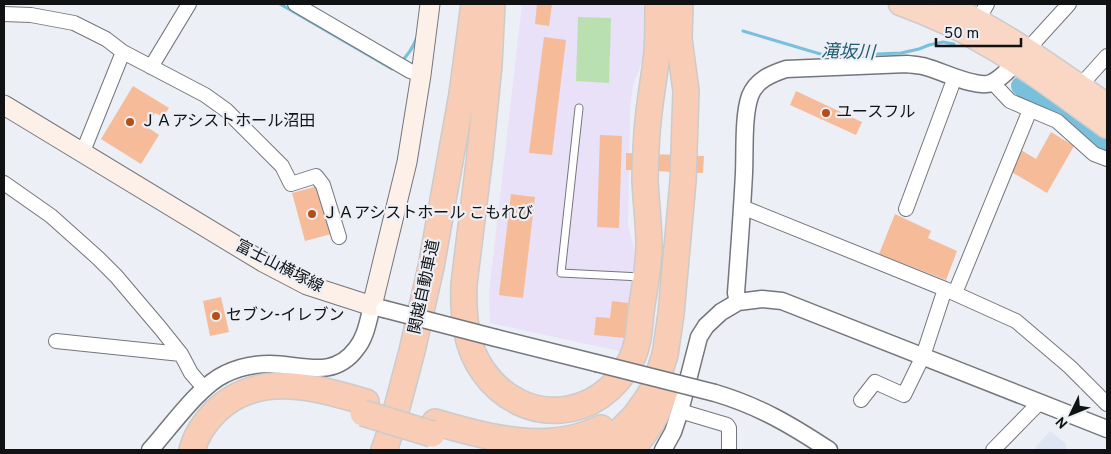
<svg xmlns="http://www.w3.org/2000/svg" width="1111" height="454" font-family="Overpass,'Noto Sans JP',sans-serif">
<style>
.built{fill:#dfe5f2}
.industrial{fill:#e8e1f7}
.green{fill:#b9e0b0}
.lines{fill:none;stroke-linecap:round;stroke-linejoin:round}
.stream{stroke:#79c0dd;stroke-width:3}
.river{stroke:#79c0dd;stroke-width:20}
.building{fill:#f6bb99}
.service-casing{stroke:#74767c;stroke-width:9}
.minor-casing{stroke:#74767c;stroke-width:16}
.tertiary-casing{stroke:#74767c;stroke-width:19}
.secondary-casing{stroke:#74767c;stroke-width:21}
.trunk-casing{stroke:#cbcbcb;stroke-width:25}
.motorway-casing{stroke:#cbcbcb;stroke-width:28}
.service{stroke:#fff;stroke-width:7}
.minor{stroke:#fff;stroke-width:14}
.tertiary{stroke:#fff;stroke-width:16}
.secondary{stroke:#fdf0e9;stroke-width:19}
.trunk{stroke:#fad6c4;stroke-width:22}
.motorway{stroke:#f9ccb5;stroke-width:25}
.tertiary-bridge-casing{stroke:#74767c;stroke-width:19;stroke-linecap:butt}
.motorway-bridge-casing{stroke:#cbcbcb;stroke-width:28;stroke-linecap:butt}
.tertiary-bridge{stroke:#fff;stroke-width:16}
.motorway-bridge{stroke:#f9ccb5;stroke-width:25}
.poi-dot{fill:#b35017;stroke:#eceff5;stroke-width:2}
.labels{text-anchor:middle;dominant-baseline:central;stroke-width:4.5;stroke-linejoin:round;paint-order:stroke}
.poi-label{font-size:16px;fill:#111214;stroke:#eceff5;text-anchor:start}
.street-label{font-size:16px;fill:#111214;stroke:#eceff5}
.water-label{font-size:18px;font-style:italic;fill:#225b70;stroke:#eceff5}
</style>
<rect width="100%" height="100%" fill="#eceff5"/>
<path class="built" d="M1050,431L1066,444V450H1033Z"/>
<path class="industrial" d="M522,4H635L646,7L645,54L633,85L630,109L628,226L637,258L624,352L490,323L489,293Z"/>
<path class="green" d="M578,17L611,18L609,83L576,81Z"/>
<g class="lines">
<path class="stream" d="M280,4L392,69L395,66
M743,31L827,56L901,53L919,49L929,45L943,42L954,44
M400,62C409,55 413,47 417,37"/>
<path class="river" d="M1021,86L1107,148"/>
</g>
<path class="building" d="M537,4H552L549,26L535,24Z
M544,37L566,40L552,155L529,153Z
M133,86L169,108L163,117L155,113L147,127L159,135L141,164L101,139Z
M796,91L862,122L856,135L790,105Z
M1051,132L1074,146L1047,193L1005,168L1016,147L1036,159Z
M600,135L622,136L619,228L597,227Z
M626,153L704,156L703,173L626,170Z
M318,186L331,234L305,241L292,193Z
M511,194L535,197L523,298L499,295Z
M895,214L931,231L928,238L957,251L946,280L879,254Z
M221,297L229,332L210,336L203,301Z
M612,301L628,303L625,338L594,335L596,317L610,318Z"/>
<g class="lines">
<g class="service-casing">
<path id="service" d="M579,108L561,273L641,277"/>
</g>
<g class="minor-casing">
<path id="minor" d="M295,4L410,71L421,75
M4,14L31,15L74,23L106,39L123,52L82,154
M978,20L987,4
M1028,49L1069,4
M123,52L205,95L226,110L282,166L291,184L316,176L323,185L339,237
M151,67L189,4
M992,82L1010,101L1057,121L1094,154L1107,159
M1080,86L1107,56
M4,183L51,216L98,258L116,276L161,329L181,354L191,373L205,389
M742,207L945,289L1016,321L1070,367L1107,404
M906,209L955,77
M955,293L1030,110
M56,341L181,354
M861,400L875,382L904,395L923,356L945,289
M680,411L727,425L729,428V450
M993,450L1040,402"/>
</g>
<g class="tertiary-casing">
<path id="tertiary" d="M738,302L736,293C739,253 742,213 744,173C745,151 743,116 750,96C756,80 771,74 786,69L907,64C913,65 920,65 926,67C942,71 976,89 991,83C1003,78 1014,64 1023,54
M496,338L596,363
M715,393C759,406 791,425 829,450
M150,450C170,428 199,386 225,374C239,367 255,364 270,364C301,364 333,380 356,349C366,337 368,321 372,306L384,309
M663,450L673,432L680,411L699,337L706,326L721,312L738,302L762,299L782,301L1107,429"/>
</g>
<g class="secondary-casing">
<path id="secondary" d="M4,105L263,262L307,285L372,306L407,162L421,75L430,4"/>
</g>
<g class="trunk-casing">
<path id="trunk" d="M900,4C930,15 959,28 987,45C1029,69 1068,99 1107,127
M945,4C1005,32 1054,68 1107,105"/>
</g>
<g class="motorway-casing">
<path id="motorway" d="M492,4L489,65L480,154L464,284C463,314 465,346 483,371C523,428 600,422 631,360C640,343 639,324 642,305C645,285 649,265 649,245C649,224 646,202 645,181C645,165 646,148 647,132C649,105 654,79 657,53C658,37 658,20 658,4
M435,422C488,438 550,454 601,428
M192,450C196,435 205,422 216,411C259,370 316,388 366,402
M384,450L391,430L412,351L431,267L462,94L474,4
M586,450L612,438L623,428L635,416L645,402L654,388L665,355L671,314L683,181L686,91L679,39L680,4
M630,450C648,432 657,415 665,391"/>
</g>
<use href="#service" class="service"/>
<use href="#minor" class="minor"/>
<use href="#tertiary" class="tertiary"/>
<use href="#secondary" class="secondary"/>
<use href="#trunk" class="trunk"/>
<use href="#motorway" class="motorway"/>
<g class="tertiary-bridge-casing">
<path id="tertiary-bridge" d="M384,309L496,338
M596,363L715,393"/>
</g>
<g class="motorway-bridge-casing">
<path id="motorway-bridge" d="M363,413L432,434"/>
</g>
<use href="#tertiary-bridge" class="tertiary-bridge"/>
<use href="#motorway-bridge" class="motorway-bridge"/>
</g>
<g class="poi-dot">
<circle cx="826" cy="113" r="5"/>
<circle cx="130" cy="122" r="5"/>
<circle cx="312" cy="214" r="5"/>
<circle cx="216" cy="316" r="5"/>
</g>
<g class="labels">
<g class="poi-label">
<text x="836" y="113">ユースフル</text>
<text x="140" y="122">ＪＡアシストホール沼田</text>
<text x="322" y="214">ＪＡアシストホール こもれび</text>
<text x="226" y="316">セブン-イレブン</text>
</g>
<g class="street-label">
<text transform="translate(279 267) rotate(27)">富士山横塚線</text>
<text transform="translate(425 287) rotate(-78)">関越自動車道</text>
</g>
<g class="water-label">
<text transform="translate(848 53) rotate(2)">滝坂川</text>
</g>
</g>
<rect width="1111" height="454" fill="none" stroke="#111214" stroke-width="10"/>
<g transform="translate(1071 414) rotate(227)" stroke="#eceff5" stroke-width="4" paint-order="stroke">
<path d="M0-4L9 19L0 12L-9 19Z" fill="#111214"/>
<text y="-8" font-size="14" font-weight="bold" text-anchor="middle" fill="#111214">N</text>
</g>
<path d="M936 38v8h85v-8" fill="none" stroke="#111214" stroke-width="2.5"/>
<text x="944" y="38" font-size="15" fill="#111214" stroke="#eceff5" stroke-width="4" paint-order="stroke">50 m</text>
</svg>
